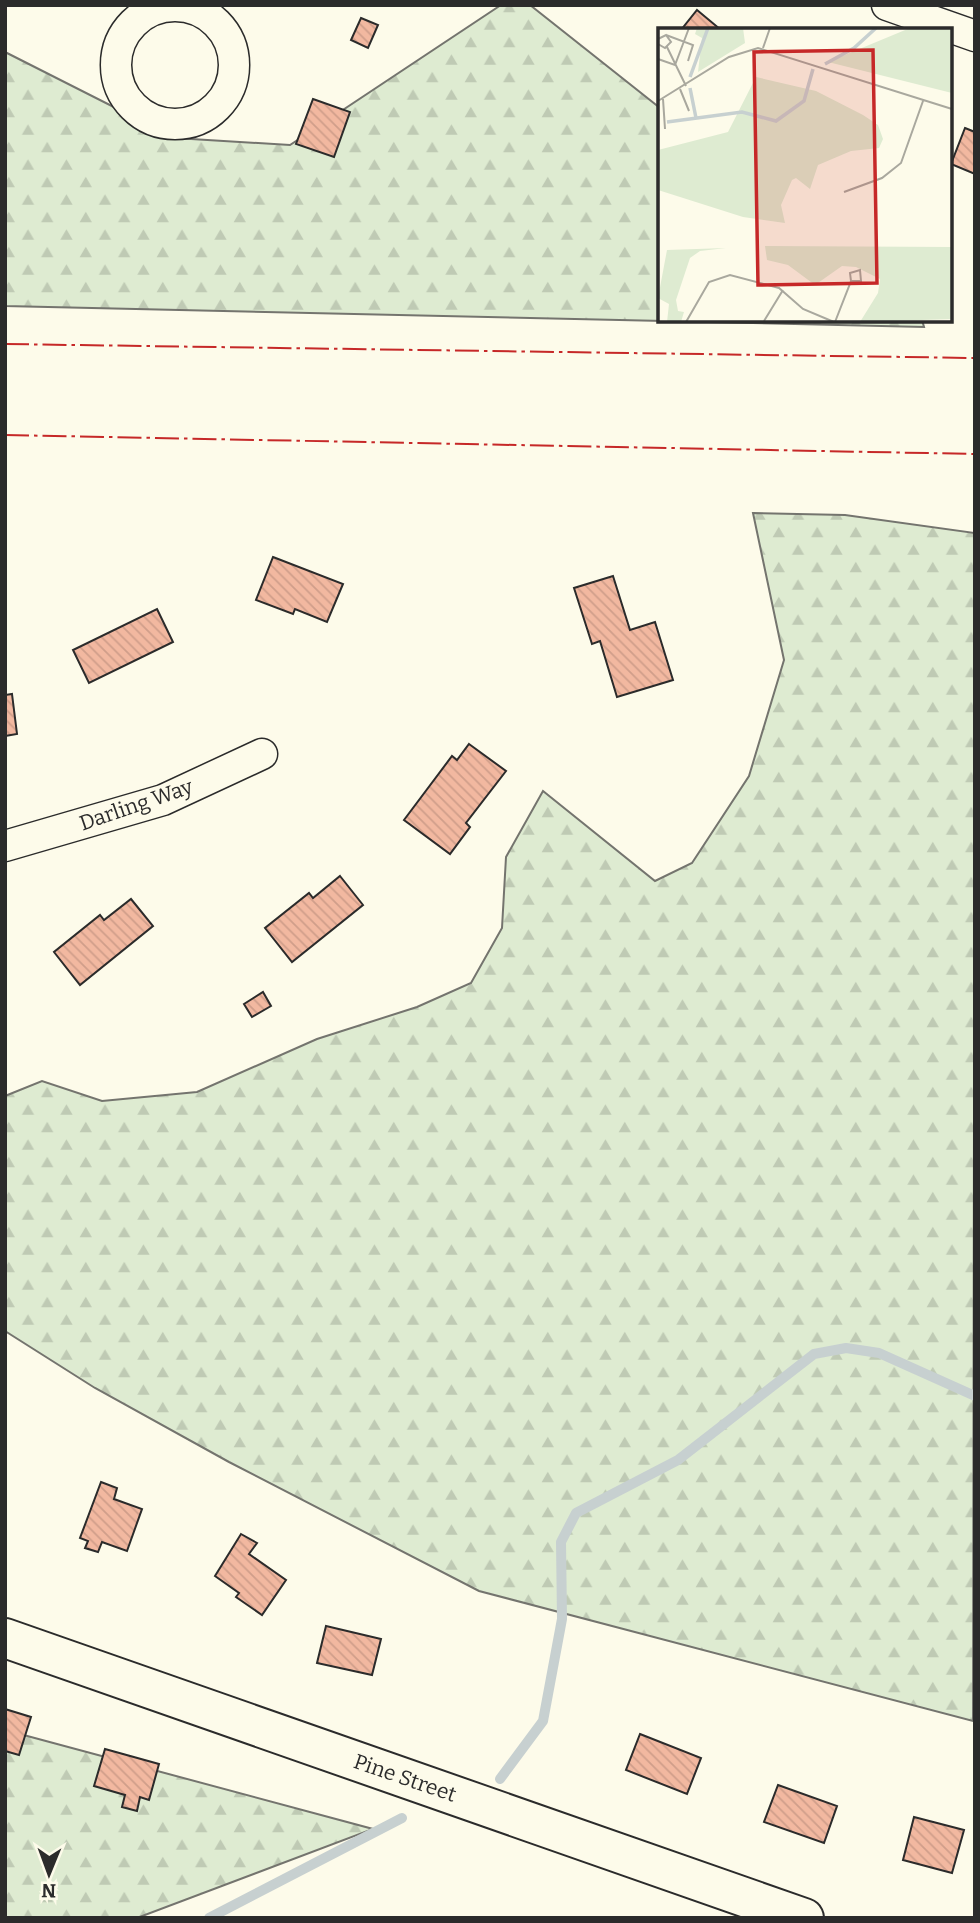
<svg xmlns="http://www.w3.org/2000/svg" width="980" height="1923" font-family="Bitter,serif">
<style>
.forest{fill:url(#forest-firs);stroke:#74746e;stroke-width:2}
.lines{fill:none;stroke-linecap:round;stroke-linejoin:round}
.stream{stroke:#c7d0d0;stroke-width:10}
.building{fill:url(#building-back-hatch);stroke:#2b2b2b;stroke-width:2}
.street-casing{stroke:#2b2b2b;stroke-width:33}
.secondary-casing{stroke:#2b2b2b;stroke-width:42}
.street{stroke:#fdfbea;stroke-width:30}
.secondary{stroke:#fdfbea;stroke-width:38}
.power{stroke:#c62828;stroke-width:2;stroke-dasharray:24 5 3.5 5;stroke-linecap:butt}
.labels{text-anchor:middle;dominant-baseline:central;stroke-width:5;stroke-linejoin:round;paint-order:stroke}
.street-label{font-size:21px;fill:#2b2b2b;stroke:#fdfbea}
.inset-river{fill:none;stroke:#c7d0d0;stroke-width:3.5}
.inset-road{fill:none;stroke:#a9a89e;stroke-width:2}
.view{fill:#c62828;fill-opacity:0.15;stroke:#c62828;stroke-width:3.5}
.inset-edge{fill:none;stroke:#2b2b2b;stroke-width:3.5}
</style>
<defs>
<pattern id="forest-firs" width="22" height="20" patternUnits="userSpaceOnUse" patternTransform="scale(1.75)"><rect width="22" height="20" fill="#deebd1"/><path d="M5 1l3.5 6h-7zM16 11l3.5 6h-7z" fill="#bfcab4"/></pattern>
<pattern id="building-back-hatch" width="6" height="6" patternUnits="userSpaceOnUse" patternTransform="scale(1.75)"><rect width="6" height="6" fill="#f2b8a0"/><path d="M-1 5l2 2M0 0l6 6M5-1l2 2" fill="none" stroke="#d09e8a"/></pattern>
</defs>
<rect width="100%" height="100%" fill="#fdfbea"/>
<path class="forest" d="M501,5H530L660,108V320H922L924,327L5,306V52L175,138L290,145Z
M753,513L845,515L975,533L973,1721L479,1591L229,1462L95,1388L5,1331V1096L42,1081L102,1101L197,1092L317,1039L417,1007L471,983L502,928L506,857L543,791L655,881L692,863L749,776L784,660Z
M5,1730L373,1829L137,1918H5Z"/>
<g class="lines">
<path class="stream" d="M500,1779L543,1721L562,1619L561,1542L576,1513L678,1460L814,1354L846,1348L879,1353L975,1396
M209,1918L402,1818"/>
</g>
<path class="building" d="M697,10L721,30H681Z
M361,18L378,25L368,48L351,40Z
M313,99L350,112L334,157L296,144Z
M965,128L975,132V174L951,164Z
M273,557L343,584L327,622L295,609L293,614L256,600Z
M613,576L630,630L655,622L673,680L617,697L600,641L592,644L574,588Z
M157,609L173,642L89,683L73,650Z
M12,694L17,734L5,736V695Z
M469,744L506,771L466,823L470,827L450,854L404,820L452,756L457,760Z
M340,876L363,905L292,962L265,928L309,893L313,898Z
M131,899L153,926L80,985L54,952L100,915L104,920Z
M263,992L271,1006L252,1017L244,1004Z
M101,1482L117,1488L114,1499L142,1509L127,1551L102,1542L98,1552L85,1548L88,1541L80,1538Z
M241,1534L257,1543L249,1554L286,1580L262,1615L236,1597L239,1593L215,1576Z
M326,1626L381,1639L372,1675L317,1663Z
M5,1709L31,1717L19,1755L5,1751Z
M640,1734L701,1758L687,1794L626,1770Z
M105,1749L159,1764L149,1800L140,1797L137,1811L122,1807L125,1795L94,1786Z
M778,1785L837,1806L824,1843L764,1822Z
M914,1817L964,1830L952,1873L903,1860Z"/>
<g class="lines">
<g class="street-casing">
<path id="street" d="M887,5L975,36
M116 65a59 59 0 1 1 118 0a59 59 0 1 1-118 0Z
M5,846L163,800L262,754"/>
</g>
<g class="secondary-casing">
<path id="secondary" d="M5,1638L804,1918"/>
</g>
<use href="#street" class="street"/>
<use href="#secondary" class="secondary"/>
<path class="power" d="M5,344L975,358
M5,435L975,454"/>
</g>
<g class="labels">
<g class="street-label">
<text transform="translate(136 805) rotate(-19)">Darling Way</text>
<text transform="translate(405 1778) rotate(19)">Pine Street</text>
</g>
</g>
<g transform="translate(658 28)">
<rect width="294" height="294" fill="#fdfbea"/>
<path d="M39,0H85L87,15L40,44L44,10L37,6ZM252,0H294V65L170,34ZM98,49L158,63L205,87L220,97L225,111L221,120L193,123L160,137L152,161L138,150L134,152L123,177L127,195L85,189L0,162V122L70,104ZM107,218L294,219V291L202,294L220,265L222,251L198,239L184,238L157,257L130,237L109,232ZM68,220L42,223L32,230L18,272L20,283L26,284L23,294H9L11,276L0,270L9,222Z" fill="#deebd1"/>
<path class="inset-river" d="M167,36L196,20L218,0M32,49L50,0M32,60L38,90M9,94L84,84L118,93L146,73L155,41"/>
<path class="inset-road" d="M8,7L35,17L30,33M0,11L8,7L13,14L7,20L0,16M9,19L28,58M105,20L112,0M0,31L17,37L31,0M22,61L31,83M5,71L7,101M0,73L71,29L100,20L294,81M186,164L224,150L243,135L265,73M106,293L125,262M28,294L51,254L72,247L121,260L145,281L176,294M177,294L193,253L192,245L202,242L203,253H193"/>
<path class="view" d="M215,22L219,255L100,257L96,24Z"/>
<rect width="294" height="294" class="inset-edge"/>
</g>
<rect width="980" height="1923" fill="none" stroke="#2b2b2b" stroke-width="14"/>
<g transform="translate(49 1874) rotate(181)" stroke="#fdfbea" stroke-width="5" paint-order="stroke">
<path d="M0-5L12 26L0 18L-12 26Z" fill="#2b2b2b"/>
<text y="-10" font-size="19" font-weight="bold" text-anchor="middle" fill="#2b2b2b">N</text>
</g>
</svg>
